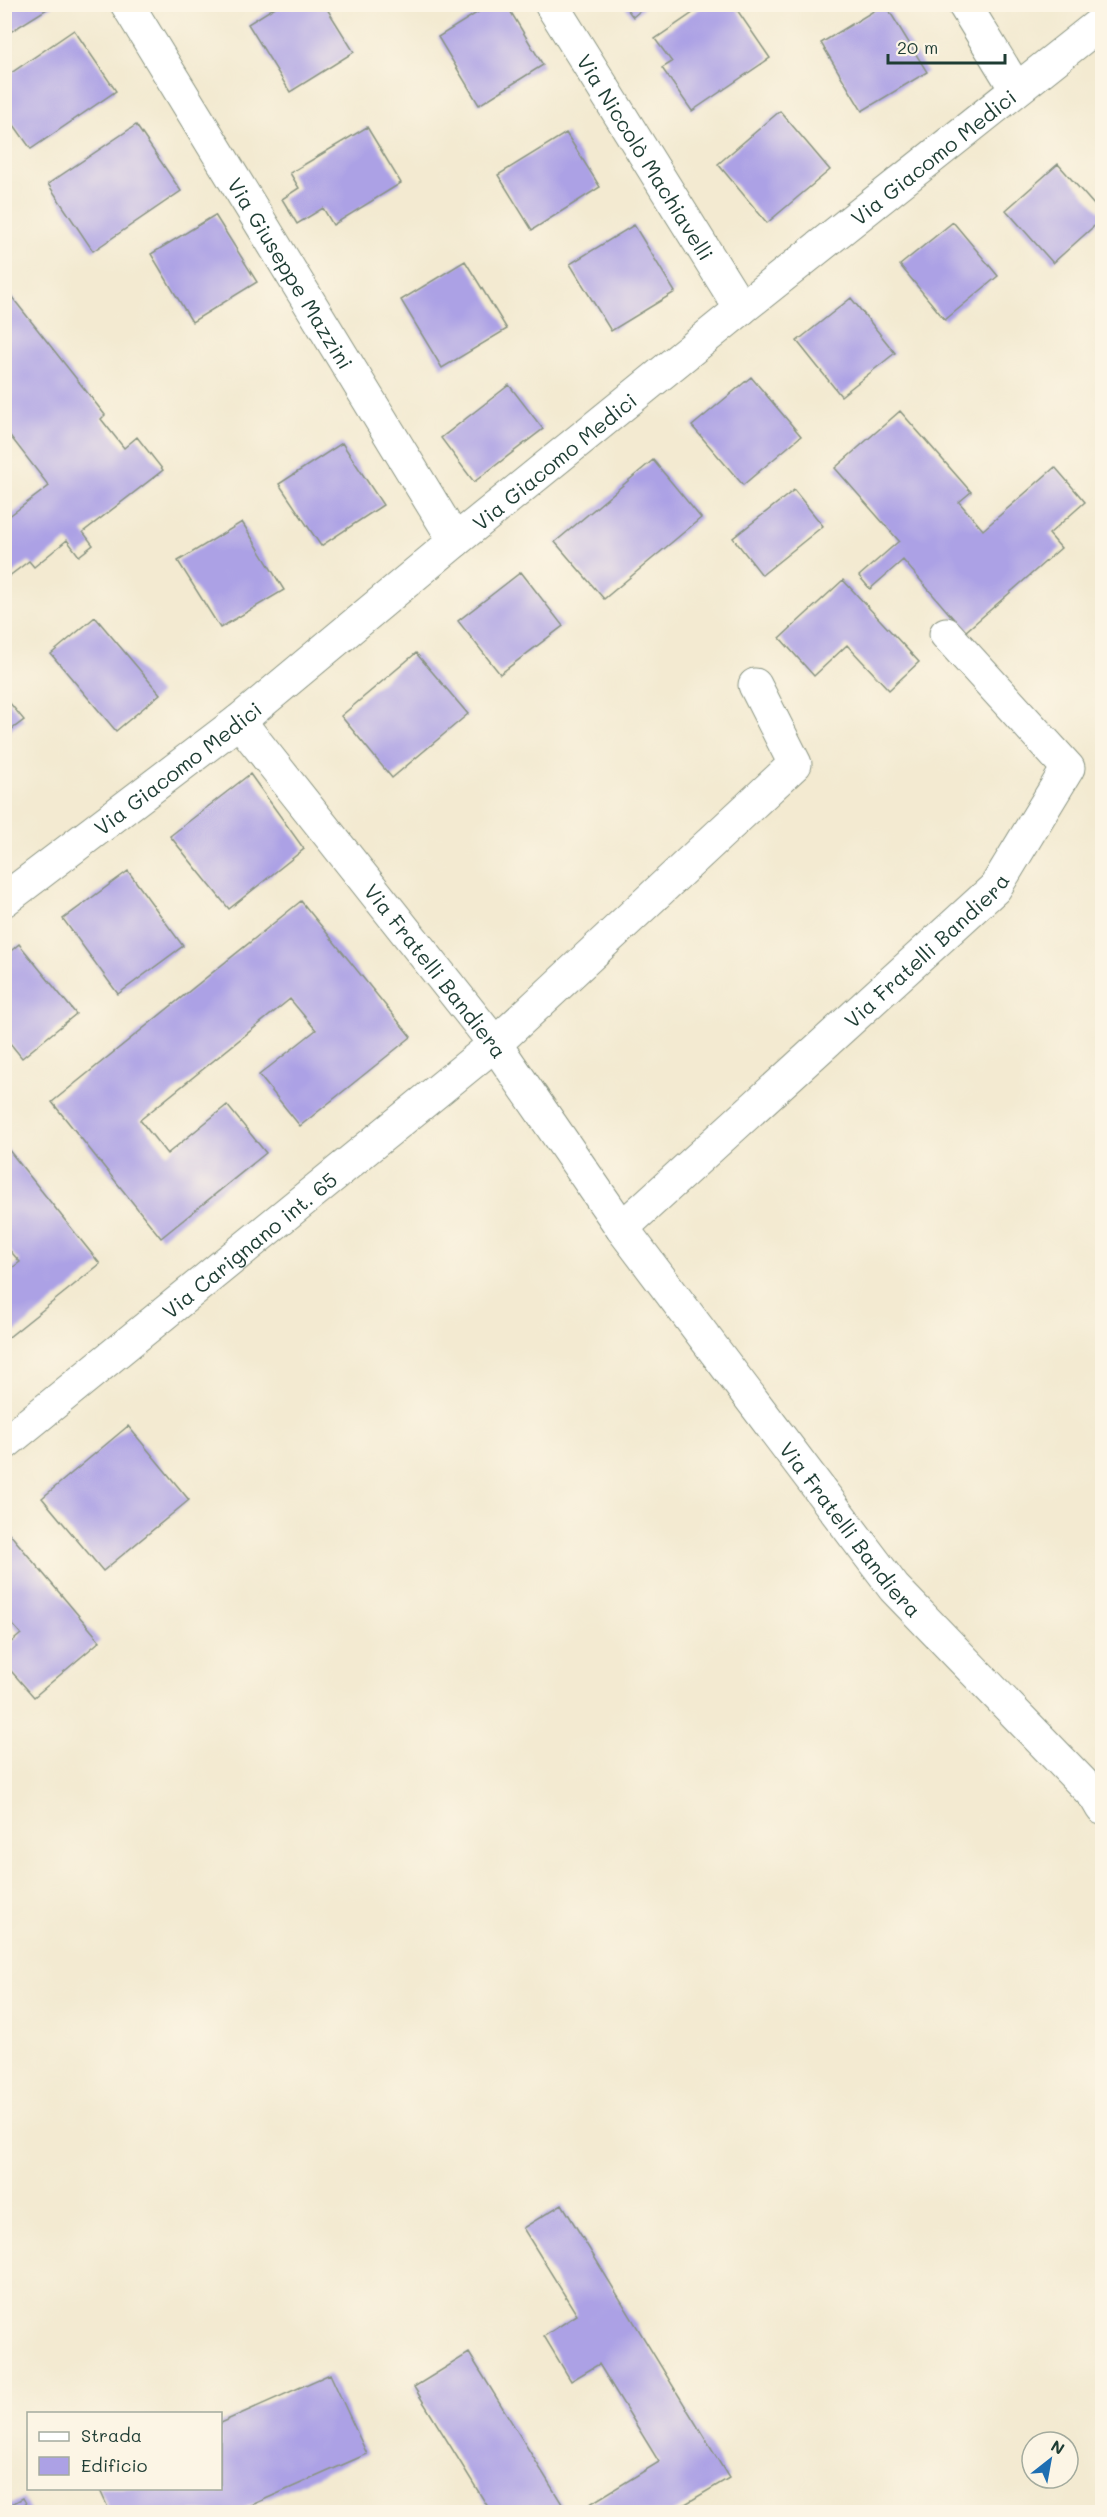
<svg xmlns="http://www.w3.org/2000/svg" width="1107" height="2517" font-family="Mali,sans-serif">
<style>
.building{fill:#aca1e5}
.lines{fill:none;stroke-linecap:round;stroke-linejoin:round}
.minor-casing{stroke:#899482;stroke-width:35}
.minor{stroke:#fff;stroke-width:33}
.labels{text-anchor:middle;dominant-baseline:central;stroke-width:4.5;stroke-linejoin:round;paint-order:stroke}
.street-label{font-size:21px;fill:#1f3d34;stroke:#fcf5e5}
</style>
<rect width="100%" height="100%" fill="#fcf5e5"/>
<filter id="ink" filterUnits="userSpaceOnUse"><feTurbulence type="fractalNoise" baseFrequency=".0167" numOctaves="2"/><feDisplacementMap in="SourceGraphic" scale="12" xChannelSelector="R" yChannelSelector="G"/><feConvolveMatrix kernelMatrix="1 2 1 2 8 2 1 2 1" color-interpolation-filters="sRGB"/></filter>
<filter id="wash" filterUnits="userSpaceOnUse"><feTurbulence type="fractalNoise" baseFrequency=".008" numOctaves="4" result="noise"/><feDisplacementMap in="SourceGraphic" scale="24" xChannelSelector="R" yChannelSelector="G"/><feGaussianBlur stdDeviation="1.35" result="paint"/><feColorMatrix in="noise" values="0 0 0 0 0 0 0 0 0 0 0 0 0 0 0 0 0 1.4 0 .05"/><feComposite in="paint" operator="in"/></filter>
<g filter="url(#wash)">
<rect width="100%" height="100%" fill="#f3ead1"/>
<g id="blocks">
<path class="building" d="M4,4H55L4,36Z
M280,4H324L354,52L290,92L248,24Z
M491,4H506L543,65L479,105L438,37Z
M623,4H648L633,17Z
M706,4H733L770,58L692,111L662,68L672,62L655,39Z
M885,4L927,72L862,111L821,43Z
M74,30L116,91L31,149L4,111V78Z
M780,111L830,170L767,223L718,164Z
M136,125L181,191L93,251L48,184Z
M367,127L401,183L333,225L323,208L297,224L282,199L299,188L290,173Z
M566,133L600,187L532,230L498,175Z
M1058,164L1102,214V219L1053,263L1006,210Z
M215,215L257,282L192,322L151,254Z
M953,222L998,276L945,320L900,265Z
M634,225L675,292L611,331L570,264Z
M465,261L507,329L442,368L401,300Z
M4,287L105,415L101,419L124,448L137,437L163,470L83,532L93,545L79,556L67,540L34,567L29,561L4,580V520L49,486L4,428Z
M851,298L895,353L841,396L797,341Z
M751,377L801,436L743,485L692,426Z
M509,385L543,429L474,482L441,438Z
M900,411L971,492L959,502L983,530L1055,467L1085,502L1049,534L1061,548L965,632L903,560L870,589L859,576L899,541L835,468Z
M342,443L383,505L321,546L279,484Z
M653,460L701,518L604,599L555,542Z
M794,490L823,526L762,575L733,538Z
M242,522L284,590L220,628L178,561Z
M521,572L563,626L500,674L458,621Z
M843,580L919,662L889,690L847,645L814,676L780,638Z
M95,617L160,694L116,731L51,654Z
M416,653L468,714L392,778L341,716Z
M4,696L24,720L4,735Z
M250,774L304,849L229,909L170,836Z
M128,871L183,946L118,994L63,919Z
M301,901L411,1037L300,1126L259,1075L316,1030L290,999L140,1120L167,1154L227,1105L266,1153L161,1238L52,1102Z
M19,944L76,1014L22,1058L5,1037V956Z
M8,1149L100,1264L4,1341V1274L20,1262L4,1244V1151Z
M128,1426L189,1500L103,1571L42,1498Z
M4,1527L100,1641L34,1697L4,1663V1648L21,1634L4,1615Z
M562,2204L729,2478L672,2512H577L659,2462L599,2364L571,2381L544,2336L577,2315L523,2228Z
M469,2353L567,2512H491L414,2387Z
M330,2374L367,2454L236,2512H110L99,2488H220V2423Z
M23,2498L31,2512H4V2508Z"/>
</g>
</g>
<g filter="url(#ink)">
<use href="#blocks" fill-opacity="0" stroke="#899482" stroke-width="1.5"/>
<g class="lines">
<g class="minor-casing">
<g id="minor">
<path id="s1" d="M127,4L455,541"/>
<path id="s2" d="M551,4L741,309"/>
<path d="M964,4L1016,89"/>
<path id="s3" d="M239,721L495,1044L622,1228L894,1588L1095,1796L1102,1808"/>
<path id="s4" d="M4,900L239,721L455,541L741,309L1102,22"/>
<path id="s5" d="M622,1228L995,888L1068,768L946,634"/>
<path id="s6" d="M4,1444L495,1044L795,764L755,685"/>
</g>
</g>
<use href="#minor" class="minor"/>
</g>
</g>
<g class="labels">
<g class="street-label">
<text stroke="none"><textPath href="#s4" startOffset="1190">Via Giacomo Medici</textPath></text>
<text stroke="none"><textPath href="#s2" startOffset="180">Via Niccolò Machiavelli</textPath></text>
<text stroke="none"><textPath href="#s1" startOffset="315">Via Giuseppe Mazzini</textPath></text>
<text stroke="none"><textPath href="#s4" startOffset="704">Via Giacomo Medici</textPath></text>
<text stroke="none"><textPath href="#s4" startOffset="218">Via Giacomo Medici</textPath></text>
<text stroke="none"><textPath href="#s5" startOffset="412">Via Fratelli Bandiera</textPath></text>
<text stroke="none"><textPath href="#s3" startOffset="318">Via Fratelli Bandiera</textPath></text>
<text stroke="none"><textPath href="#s6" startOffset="316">Via Carignano int. 65</textPath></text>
<text stroke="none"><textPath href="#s3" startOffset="1014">Via Fratelli Bandiera</textPath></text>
</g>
</g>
<rect width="1107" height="2517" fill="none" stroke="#fcf5e5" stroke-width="24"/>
<rect x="27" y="2412" width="195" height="78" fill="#fcf5e5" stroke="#a4ab9e" stroke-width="1.5"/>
<rect x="39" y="2432" width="30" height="9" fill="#ffffff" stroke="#a4ab9e" stroke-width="1.5"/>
<text x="81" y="2442" font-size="18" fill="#1f3d34">Strada</text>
<rect x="39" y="2457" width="30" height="18" fill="#aca1e5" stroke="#a4ab9e" stroke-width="1.5"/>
<text x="81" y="2472" font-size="18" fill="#1f3d34">Edificio</text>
<g transform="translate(1050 2460) rotate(31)"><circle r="28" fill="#fcf5e5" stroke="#a4ab9e" stroke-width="1.5"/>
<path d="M0-4.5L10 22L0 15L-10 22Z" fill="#1f6fb2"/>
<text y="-9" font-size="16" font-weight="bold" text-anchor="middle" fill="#1f3d34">N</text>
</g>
<path d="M888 54v9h117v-9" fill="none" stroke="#1f3d34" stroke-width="3"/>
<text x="897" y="54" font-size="18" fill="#1f3d34" stroke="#fcf5e5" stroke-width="4.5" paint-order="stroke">20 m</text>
</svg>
